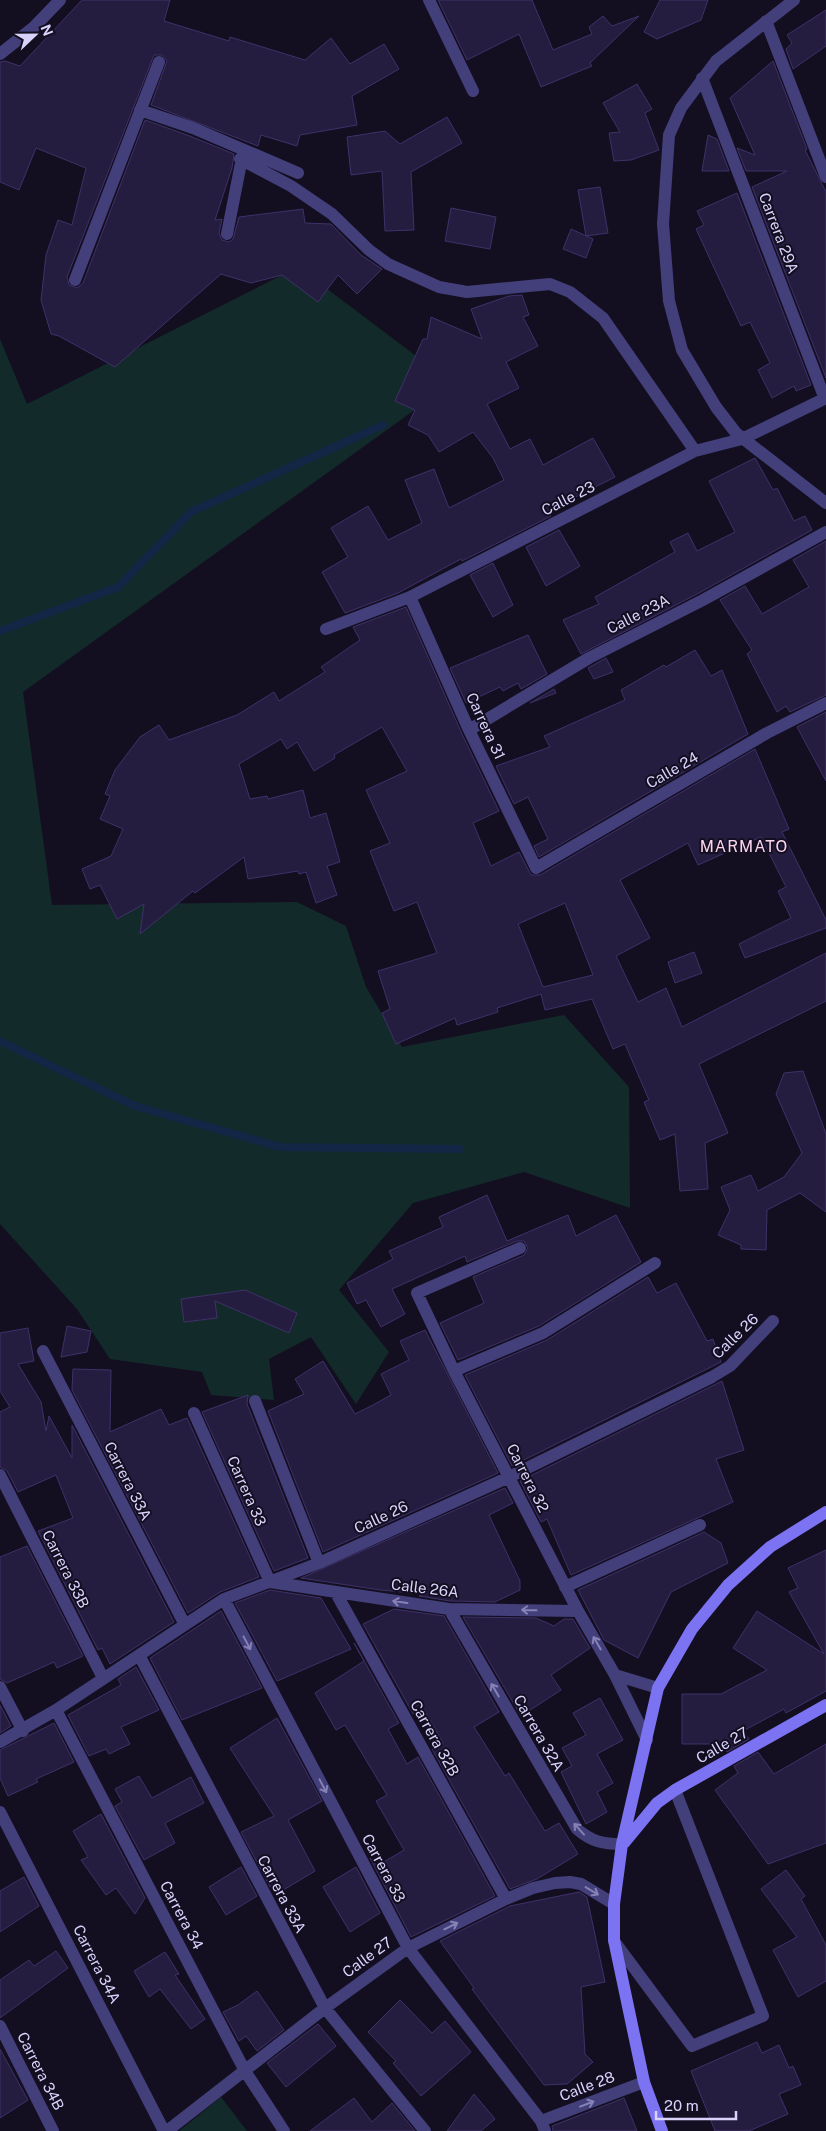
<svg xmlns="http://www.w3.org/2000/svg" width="826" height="2131" font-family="'Public Sans',sans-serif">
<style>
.green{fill:#132a2a}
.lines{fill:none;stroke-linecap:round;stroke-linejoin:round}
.stream{stroke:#142646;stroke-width:8}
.building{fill:#251d40;stroke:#3f3169;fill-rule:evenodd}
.street{stroke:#433f7b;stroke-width:12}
.secondary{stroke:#7b73f2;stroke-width:12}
.oneway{stroke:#8682b5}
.labels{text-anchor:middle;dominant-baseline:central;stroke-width:4;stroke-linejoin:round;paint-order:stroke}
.street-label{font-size:15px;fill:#d9d3fb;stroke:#130f21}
.neighbourhood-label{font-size:16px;letter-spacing:1px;fill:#fbd5ec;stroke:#130f21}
</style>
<rect width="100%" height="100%" fill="#130f21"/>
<path class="green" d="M298,267L452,383L23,692L52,905L297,902L346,926L366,987L402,1047L564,1015L629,1087L630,1208L524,1172L413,1203L339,1290L389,1352L356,1404L311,1337L269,1359L274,1400L211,1395L202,1372L110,1359L77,1309L0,1224V339L27,404Z
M221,2097L247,2131H179Z"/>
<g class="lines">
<path class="stream" d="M0,631L118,587L191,512L383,425
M0,1041L135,1106L280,1147L459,1149"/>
</g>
<path class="building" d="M82,0H170L164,21L229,41L230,37L305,60L331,38L350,64L384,44L399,69L352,96L357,125L300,135L297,146L261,135L258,146L151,105L167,61L162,55H154L67,277L69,285L77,288L83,283L145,120L190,136L234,154L232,168L215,220L222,219L219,233L222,240L229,242L233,239L239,217L303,209L305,223L331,224L361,255L382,269L357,294L338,275L318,302L282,275L251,283L221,274L115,367L59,336L51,334L41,300L46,255L58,220L72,225L86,168L36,148L19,190L0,182V62L5,61L20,66Z
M438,0H532L553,50L592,34L589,27L603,16L612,26L639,16L590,63L592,66L541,87L519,34L467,60Z
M660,0H708L701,20L657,39L644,32Z
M826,10V46L793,69L786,49L792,43L787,35Z
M773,61L807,149L805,150L826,192V378L752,187L787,171H746L737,148L755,155L730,98Z
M637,84L652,109L645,113L659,150L631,160L614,161L609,133L620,132L603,103Z
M447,117L462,143L411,172L414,230L385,231L382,171L351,175L347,137L385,131L400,144Z
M708,135L717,139L729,171H702Z
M600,187L608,233L586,236L578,190Z
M737,193L811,385L796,391L794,386L772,398L758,370L770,363L750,322L741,326L696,229L704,225L697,211Z
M451,208L496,217L490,249L445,241Z
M571,229L593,239L586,258L563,249Z
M522,295L529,315L523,317L538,346L506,362L519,388L487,404L510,449L530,439L543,465L593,438L615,477L548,511L551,516L462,561L461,559L398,593L345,613L322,572L348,557L331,528L368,506L388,540L422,523L405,480L434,469L449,508L504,480L493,458L473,432L439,452L428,435L408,425L415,410L395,401L423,339H427L431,317L482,339L471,309L509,296Z
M755,458L773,490L777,488L794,521L805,516L812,530L699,593L581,654L563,620L599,604L595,597L675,552L670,542L688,533L697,551L735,532L709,481Z
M559,530L580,566L546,586L526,547Z
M826,541V695L790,712L786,706L777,712L747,654L752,650L720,600L745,586L762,614L809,587L793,560Z
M493,563L513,605L493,617L470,575Z
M406,607L462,734L499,811L473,823L491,866L519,852L531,875H540L755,749L789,829L782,832L826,920V928L745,958L739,944L791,918L778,891L786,887L761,837L698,865L688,843L620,880L650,938L616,956L638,1002L666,988L682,1027L826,953V1001L699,1064L728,1133L705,1143L708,1189L680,1191L675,1134L660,1140L644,1102L649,1100L625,1044L613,1049L592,999L545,1010L541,994L497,1008L498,1012L457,1025L455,1018L396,1044L382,1013L390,1009L378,971L437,953L417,902L394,911L370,851L390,843L366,790L407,771L382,727L334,755L335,758L314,771L297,742L287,749L281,739L239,764L250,799L267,796L268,799L303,790L310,818L326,813L340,862L327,866L337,895L316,903L306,872L299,874L298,871L248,879L244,857L195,893L193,891L140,934L144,904L117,919L100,885L90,889L82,869L111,856L123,829L100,819L110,796L105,794L115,770L140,737L159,725L169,740L237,715L274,692L279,701L325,672L321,667L360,640L353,627ZM565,903L593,975L543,987L518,924Z
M528,635L547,674L521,689L518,683L503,691L500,687L466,703L450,668Z
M695,650L711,676L722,670L748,734L539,857L534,846L548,839L528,797L514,804L496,766L550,747L544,736L625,700L621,690L664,665L666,667Z
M606,658L613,672L594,679L588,668Z
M554,689L556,693L530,703Z
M826,712V781L797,727Z
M694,952L702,973L675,983L668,962Z
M803,1071L826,1134V1212L800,1193L767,1210L766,1250L741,1249V1245L718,1235L730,1210L721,1187L751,1175L758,1191L784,1177L802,1153L776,1094L784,1073Z
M487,1195L507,1241L568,1215L576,1236L616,1215L641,1262L539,1326L458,1360L440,1323L484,1303L473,1277L524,1255L528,1248L524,1241H517L467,1262L465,1256L392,1289L405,1314L381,1327L366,1300L357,1304L347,1283L393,1259L389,1251L443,1227L439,1217Z
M648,1277L657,1293L676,1283L707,1341L713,1339L721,1362L512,1466L465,1375L547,1340Z
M245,1290L297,1313L289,1333L215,1301L217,1318L184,1322L181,1299Z
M67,1326L91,1331L87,1352L61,1357Z
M28,1328L34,1361L18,1364L41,1402L46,1431L49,1416L72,1458V1425L174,1622L110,1664L102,1648L98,1650L38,1531L73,1518L56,1475L18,1492L7,1471L0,1467V1412L10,1407L0,1391V1333Z
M425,1330L498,1473L323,1552L268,1411L304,1394L295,1379L323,1361L355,1414L373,1405L391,1395L381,1374L409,1360L400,1341Z
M73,1369L111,1370L110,1432L161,1409L169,1425L187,1418L259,1577L220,1592L188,1613L72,1390Z
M722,1381L744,1450L716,1459L733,1502L571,1575L547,1519L541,1522L520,1481Z
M248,1395L247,1404L308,1558L274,1571L202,1412Z
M505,1488L513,1503L489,1515L520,1581V1590L495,1602L450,1601L419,1596L425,1594L380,1590L301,1578Z
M704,1532L721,1543L728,1563L671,1592L638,1658L604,1640L578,1590Z
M27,1546L83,1656L57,1668L54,1662L7,1683L0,1679V1557Z
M826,1550V1691L786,1713L784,1709L743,1731L749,1739L727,1752L723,1744H682V1694H721L767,1670L733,1648L757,1611L824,1654L789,1592L798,1588L788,1568Z
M270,1590L321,1598L351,1649L277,1681L235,1603Z
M394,1609L444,1616L499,1712L474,1727L505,1776L509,1773L545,1831L559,1823L578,1854L537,1879L510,1889L432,1749L443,1743L423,1708L413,1714L363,1624Z
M221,1611L262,1688L182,1720L150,1658Z
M463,1617L536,1618L554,1626L564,1619H573L590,1648L551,1675L561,1690L521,1716Z
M354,1643L399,1723L388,1729L407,1764L418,1757L495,1896L411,1937L370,1858L377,1866L404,1850L376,1801L387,1795L345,1725L336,1730L315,1693L364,1661Z
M136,1667L159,1710L121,1727L130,1744L109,1754L106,1749L89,1756L68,1715L121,1685L118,1679Z
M600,1698L623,1740L597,1754L613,1783L597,1792L607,1812L586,1824L561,1772L572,1766L562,1748L586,1735L573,1713Z
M0,1705L11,1726L0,1733Z
M277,1718L322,1801L288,1820L315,1871L280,1892L275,1884L270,1887L241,1832L274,1816L230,1748Z
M54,1723L74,1762L36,1779L38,1782L8,1796L0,1778V1750Z
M826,1744V1843L768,1864L715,1790L738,1773L734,1766L758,1752L774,1774Z
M139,1776L152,1798L191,1777L204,1803L165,1823L175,1843L144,1860L115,1806L122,1802L115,1789Z
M101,1814L145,1898L135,1914L116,1888L106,1895L81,1860L88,1857L73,1831Z
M241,1867L257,1896L226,1915L209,1887Z
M356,1867L380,1913L350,1932L323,1887Z
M786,1870L805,1896L801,1899L826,1945V1981L798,1997L773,1950L797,1937L761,1889Z
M24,1877L39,1906L0,1932V1891Z
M579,1892L587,1897L605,1982L581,1987L585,2054L593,2062L567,2084L544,2085L472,1989L474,1988L440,1941L510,1906Z
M56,1951L68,1968L0,2018V1980L29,1960L34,1966Z
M165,1952L179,1974L175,1975L205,2019L191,2029L160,1989L149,1997L134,1971Z
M257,1991L284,2030L257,2051L246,2036L239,2041L223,2012L238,2005Z
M400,2000L432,2033L445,2021L471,2052L421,2096L393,2063L396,2061L368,2032Z
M318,2024L336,2046L286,2087L267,2063Z
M757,2042L762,2053L779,2045L789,2068L793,2066L801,2085L779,2094L788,2114L749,2131H715L691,2071Z
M0,2049L28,2100L0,2118Z
M474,2094L495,2119L481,2131H447Z
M354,2098L372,2122L392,2103L415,2131H310Z
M624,2098L637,2131H553L552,2126Z"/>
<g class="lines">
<path class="street" d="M429,0L473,91
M794,0L716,61L681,108L669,135L663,224L669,301L682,350L716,407L736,433L826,503
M766,21L826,177
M0,54L34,27L60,0
M702,78L825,399
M140,110L193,128L298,173
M240,159L291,186L332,214L369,250L388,264L439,287L467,292L550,284L570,292L603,318L695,451
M227,234L243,153
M75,280L159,62
M410,597L469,730L536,868L767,733L826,703
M326,629L410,597L695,451L742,439L826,398
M469,730L589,658L703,600L826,532
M520,1248L417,1293L454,1371L578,1611L615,1675L647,1740
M43,1351L185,1625
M454,1371L543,1333L655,1263
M255,1401L319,1563
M194,1413L270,1582
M0,1475L103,1678
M270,1582L449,1609L578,1611
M565,1587L700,1525
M336,1593L506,1899
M224,1599L408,1948L541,2121L545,2131
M449,1609L577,1829C592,1842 603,1844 622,1844
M139,1655L325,2008L425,2131
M615,1675L658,1688
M0,1687L23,1731
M56,1710L245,2071L284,2131
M0,1742L56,1710L224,1599L319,1563L509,1477L712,1377L730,1366L773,1321
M0,1812L164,2131
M614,1941L692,2046L763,2016L675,1790
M0,2026L53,2131
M541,2121L644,2082
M167,2131L325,2008L408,1948L506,1899L533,1888L555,1883L570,1882L581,1884L614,1904"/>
<path class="secondary" d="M624,1843L657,1803L675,1790L826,1705
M662,2131L644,2082L614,1940V1904L622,1844L658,1688L692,1629L728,1585L770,1547L826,1512"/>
</g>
<defs><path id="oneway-shaft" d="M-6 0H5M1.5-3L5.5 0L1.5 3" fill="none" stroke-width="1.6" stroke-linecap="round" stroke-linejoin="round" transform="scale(1.25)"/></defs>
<g class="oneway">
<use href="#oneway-shaft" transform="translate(400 1602) rotate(-172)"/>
<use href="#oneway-shaft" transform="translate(529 1610) rotate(-179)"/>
<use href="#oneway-shaft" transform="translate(247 1643) rotate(62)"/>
<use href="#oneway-shaft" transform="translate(597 1643) rotate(-120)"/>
<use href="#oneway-shaft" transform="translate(495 1690) rotate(-120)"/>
<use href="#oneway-shaft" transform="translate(323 1786) rotate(62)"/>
<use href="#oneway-shaft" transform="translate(579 1829) rotate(-132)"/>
<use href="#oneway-shaft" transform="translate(592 1891) rotate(31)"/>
<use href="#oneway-shaft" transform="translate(451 1926) rotate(-26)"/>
<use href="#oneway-shaft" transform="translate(587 2104) rotate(-21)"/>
</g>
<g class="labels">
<g class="street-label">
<text transform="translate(779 233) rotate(69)">Carrera 29A</text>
<text transform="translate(568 498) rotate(-27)">Calle 23</text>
<text transform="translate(638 614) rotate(-27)">Calle 23A</text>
<text transform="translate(486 726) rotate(65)">Carrera 31</text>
<text transform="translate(672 770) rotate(-30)">Calle 24</text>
<text transform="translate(735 1336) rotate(-44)">Calle 26</text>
<text transform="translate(528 1478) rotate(63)">Carrera 32</text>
<text transform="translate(128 1481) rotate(63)">Carrera 33A</text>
<text transform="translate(247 1491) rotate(66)">Carrera 33</text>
<text transform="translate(381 1517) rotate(-25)">Calle 26</text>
<text transform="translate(66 1569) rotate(63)">Carrera 33B</text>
<text transform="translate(425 1588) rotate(7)">Calle 26A</text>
<text transform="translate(539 1733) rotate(60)">Carrera 32A</text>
<text transform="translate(435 1738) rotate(61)">Carrera 32B</text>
<text transform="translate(722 1745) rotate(-30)">Calle 27</text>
<text transform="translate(384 1868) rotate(62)">Carrera 33</text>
<text transform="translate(282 1894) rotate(62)">Carrera 33A</text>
<text transform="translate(182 1915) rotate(62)">Carrera 34</text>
<text transform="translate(367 1957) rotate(-36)">Calle 27</text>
<text transform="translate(97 1964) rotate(63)">Carrera 34A</text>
<text transform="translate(41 2071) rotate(63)">Carrera 34B</text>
<text transform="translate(587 2086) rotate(-21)">Calle 28</text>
</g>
<g class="neighbourhood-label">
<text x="744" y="846">MARMATO</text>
</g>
</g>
<g transform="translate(35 35) rotate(68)" stroke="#130f21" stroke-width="4" paint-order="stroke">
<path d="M0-4L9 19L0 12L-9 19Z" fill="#d9d3fb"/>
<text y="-8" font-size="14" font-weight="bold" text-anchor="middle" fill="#d9d3fb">N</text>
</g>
<path d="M656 2111v8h80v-8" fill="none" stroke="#d9d3fb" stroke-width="2.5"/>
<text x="664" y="2111" font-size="15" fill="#d9d3fb" stroke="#130f21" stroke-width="4" paint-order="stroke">20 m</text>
</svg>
